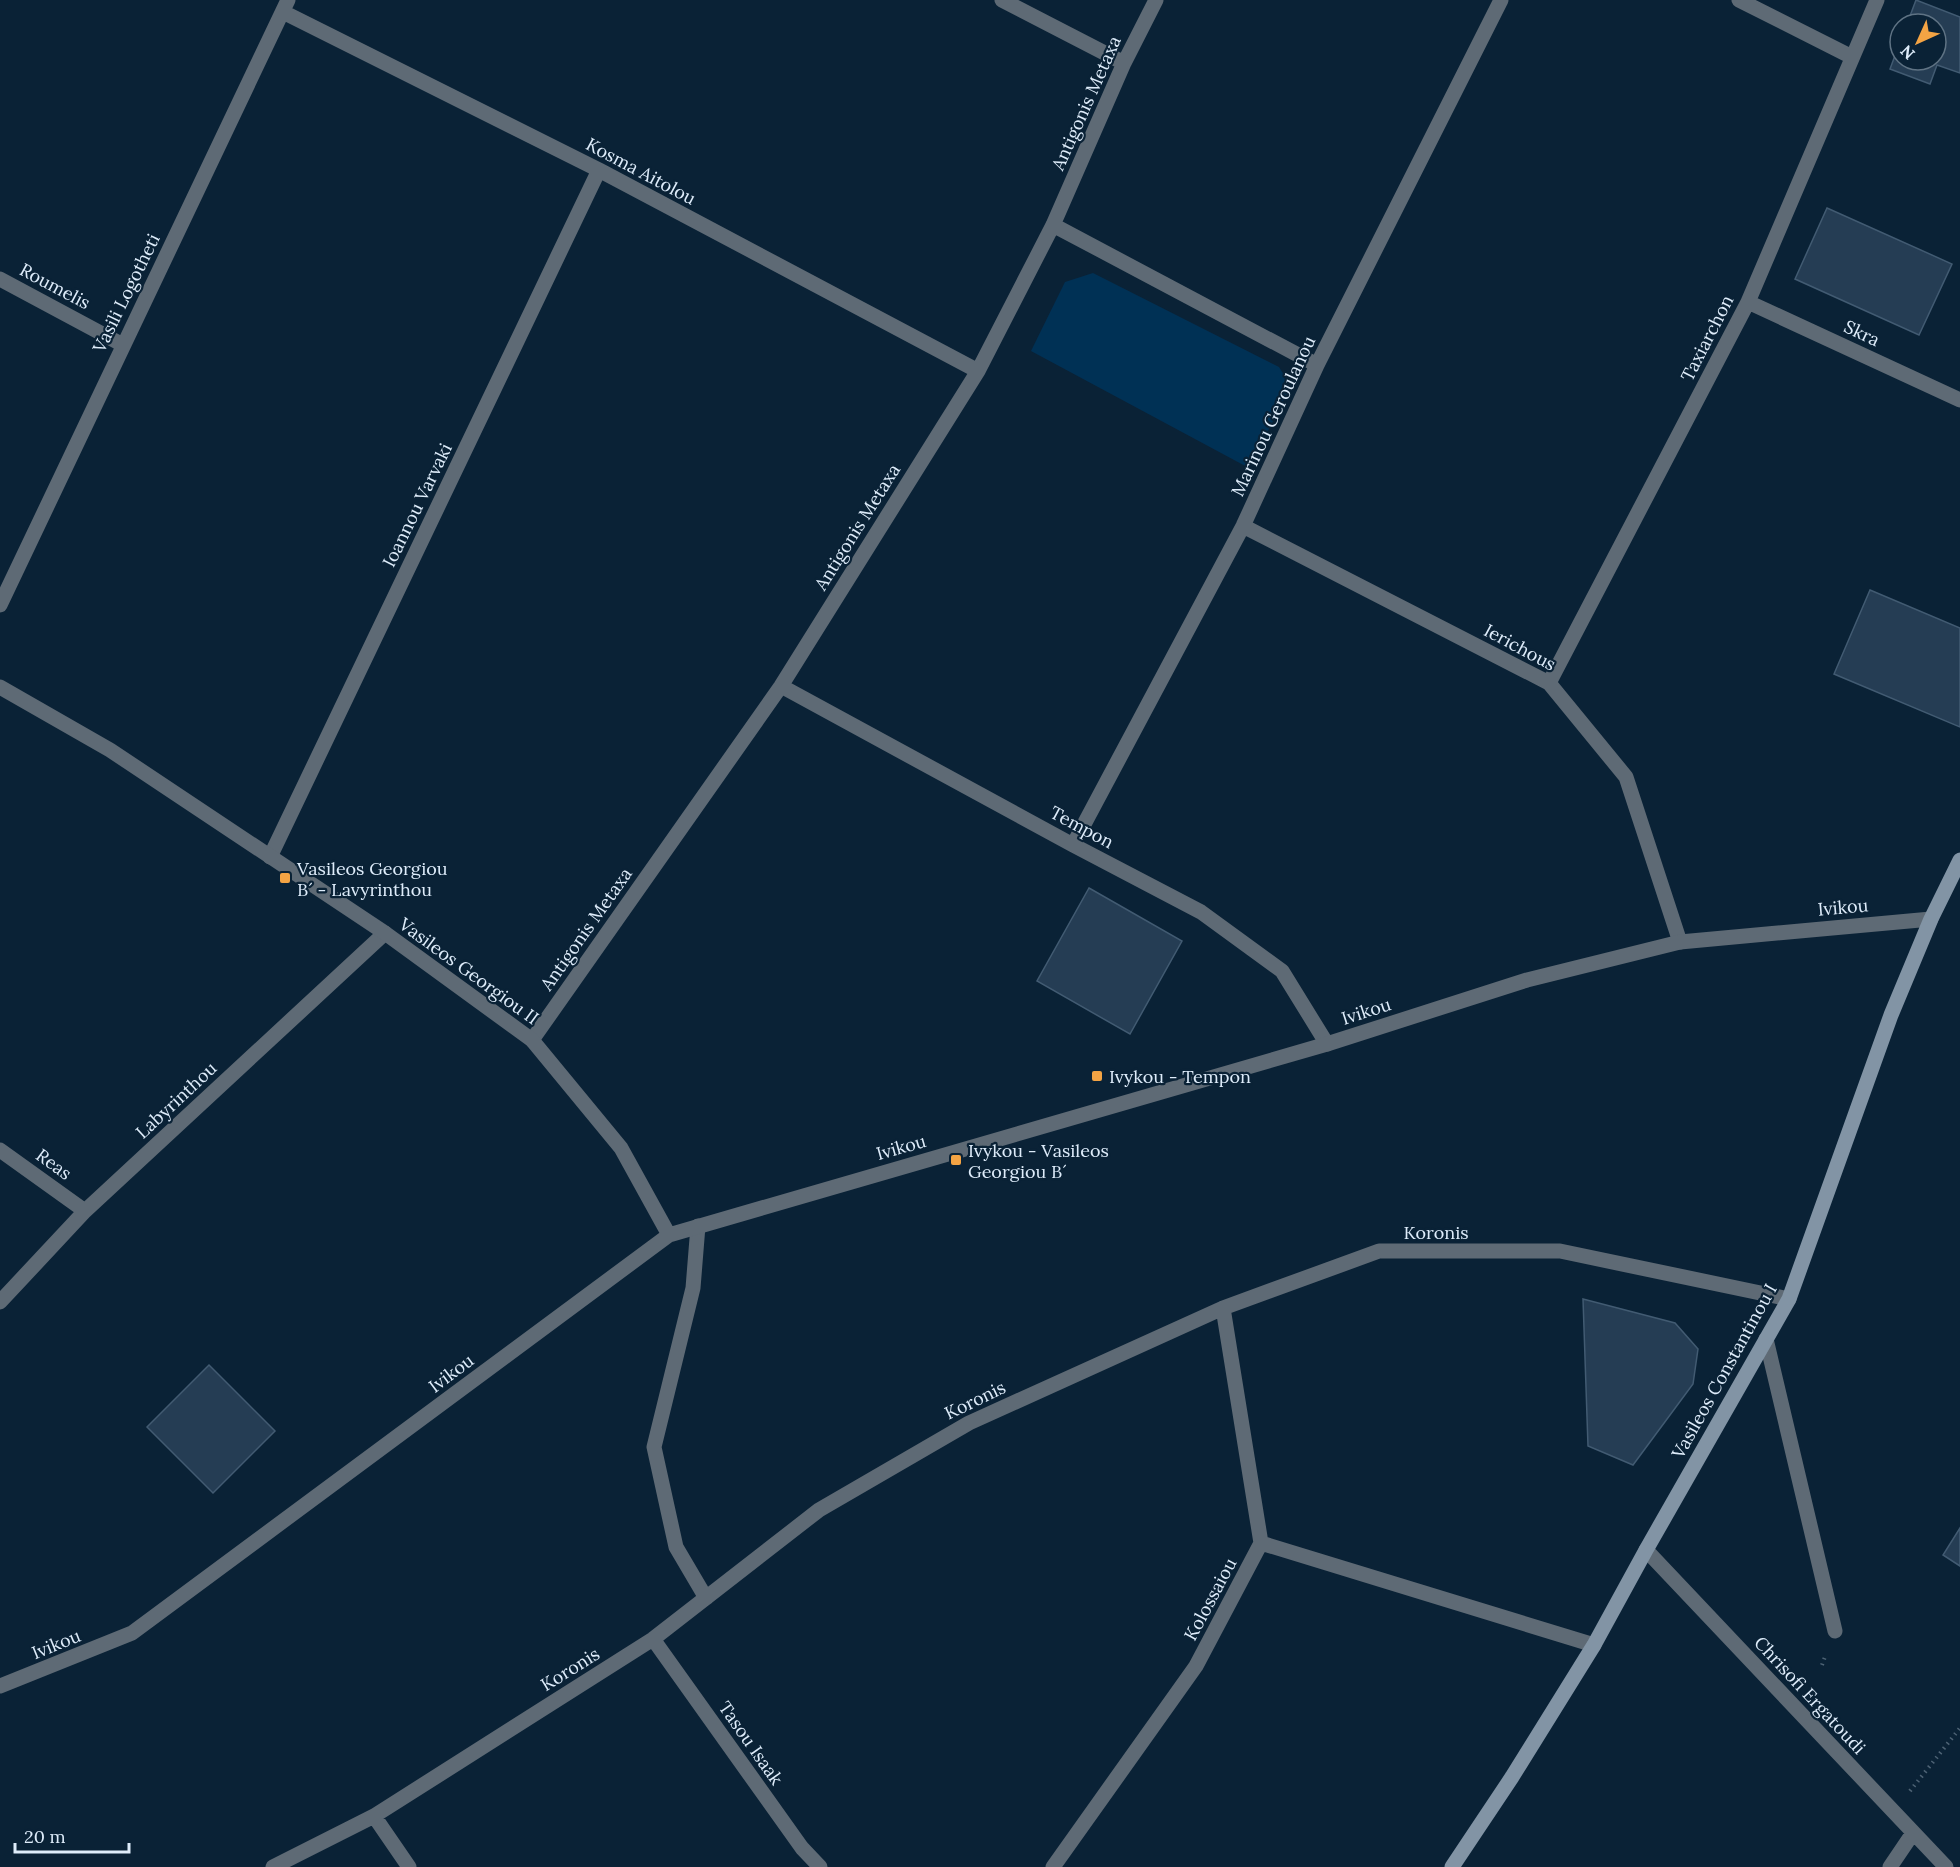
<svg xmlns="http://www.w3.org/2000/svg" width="1960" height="1867" font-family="Lora,serif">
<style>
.green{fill:#003155}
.building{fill:#253d54;stroke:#425b72;stroke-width:1.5}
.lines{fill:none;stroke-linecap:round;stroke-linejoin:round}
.path{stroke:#4d6274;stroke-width:4;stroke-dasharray:1.5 4.5;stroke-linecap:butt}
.service{stroke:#5e6a75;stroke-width:15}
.minor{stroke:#5e6a75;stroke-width:15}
.tertiary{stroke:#5e6a75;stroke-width:15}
.secondary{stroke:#8294a5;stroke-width:15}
.poi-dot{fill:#f4a444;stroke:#0a2236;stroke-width:2}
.labels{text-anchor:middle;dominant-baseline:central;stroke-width:4.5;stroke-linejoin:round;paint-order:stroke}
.street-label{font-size:18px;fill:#deecfa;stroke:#0a2236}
.poi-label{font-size:18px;fill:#deecfa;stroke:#0a2236;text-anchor:start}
</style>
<rect width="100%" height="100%" fill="#0a2236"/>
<path class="green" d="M1093,273L1279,367L1291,386L1249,468L1031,351L1065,282Z"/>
<path class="building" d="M1916,0L1960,17V73L1937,65L1930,84L1890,69L1900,42V60H1936V24H1907Z
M1827,208L1952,264L1919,335L1795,279Z
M1870,590L1960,628V727L1834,674Z
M1089,888L1182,941L1130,1034L1037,981Z
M1583,1299L1675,1323L1698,1349L1693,1384L1633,1465L1588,1446Z
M209,1365L275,1431L213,1493L147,1427Z
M1960,1528V1566L1943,1555Z"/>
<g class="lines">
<path class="path" d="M1822,1665L1826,1654
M1910,1791L1960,1728"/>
<path class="service" d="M1766,1339L1835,1631"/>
<path class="minor" d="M1002,0L1124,63
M1739,0L1852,57
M283,12L599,170L978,371
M1053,225L1317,365
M0,279L123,345
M1748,302L1960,400
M1243,526L1549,683L1626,777L1680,942
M0,605L288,0
M1549,683L1748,302L1877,0
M781,686L1073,845L1201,912L1282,971L1327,1044
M1073,845L1243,526L1317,365L1501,0
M270,857L599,170
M532,1040L781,686L978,371L1053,225L1124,63L1156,0
M0,1150L85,1211
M698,1226L693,1288L654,1447L676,1547L706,1598
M0,1302L85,1211L385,933
M1261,1543L1594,1645
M1646,1550L1946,1867
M653,1639L802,1848L820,1867
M374,1816L409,1867
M273,1867L374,1816L653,1639L819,1510L969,1423L1223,1308L1379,1251H1560L1789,1299
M1053,1867L1196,1666L1261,1543L1223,1308
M1890,1867L1913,1833"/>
<path class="tertiary" d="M0,687L110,750L385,933L532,1040L621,1148L669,1235
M0,1686L132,1633L669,1235L1327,1044L1527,980L1680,942L1931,919"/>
<path class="secondary" d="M1452,1867L1512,1777L1594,1645L1646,1550L1789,1299L1891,1015L1931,919L1960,860"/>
</g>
<g class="poi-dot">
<rect x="279" y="872" width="12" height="12" rx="3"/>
<rect x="1091" y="1070" width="12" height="12" rx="3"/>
<rect x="950" y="1154" width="12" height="12" rx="3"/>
</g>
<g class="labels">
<g class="street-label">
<text transform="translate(1086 103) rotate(-66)">Antigonis Metaxa</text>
<text transform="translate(641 171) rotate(28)">Kosma Aitolou</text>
<text transform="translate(55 286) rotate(28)">Roumelis</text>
<text transform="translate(126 293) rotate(-64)">Vasili Logotheti</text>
<text transform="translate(1862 333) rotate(25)">Skra</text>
<text transform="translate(1707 338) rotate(-63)">Taxiarchon</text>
<text transform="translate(1273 416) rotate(-65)">Marinou Geroulanou</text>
<text transform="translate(417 505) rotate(-64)">Ioannou Varvaki</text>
<text transform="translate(857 527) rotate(-58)">Antigonis Metaxa</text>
<text transform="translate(1520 647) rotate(28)">Ierichous</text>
<text transform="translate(1082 827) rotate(28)">Tempon</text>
<text transform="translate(1843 907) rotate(-5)">Ivikou</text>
<text transform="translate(586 929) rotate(-55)">Antigonis Metaxa</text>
<text transform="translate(469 971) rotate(36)">Vasileos Georgiou II</text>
<text transform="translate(1366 1011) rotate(-18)">Ivikou</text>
<text transform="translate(176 1100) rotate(-43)">Labyrinthou</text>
<text transform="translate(901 1147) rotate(-16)">Ivikou</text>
<text transform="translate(54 1164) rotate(36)">Reas</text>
<text x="1436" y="1232">Koronis</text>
<text transform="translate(1724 1371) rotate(-61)">Vasileos Constantinou I</text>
<text transform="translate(451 1373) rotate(-37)">Ivikou</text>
<text transform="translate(975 1400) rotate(-26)">Koronis</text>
<text transform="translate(1210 1599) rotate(-62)">Kolossaiou</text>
<text transform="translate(56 1644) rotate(-22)">Ivikou</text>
<text transform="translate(570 1669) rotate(-32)">Koronis</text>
<text transform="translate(1810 1695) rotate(47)">Chrisofi Ergatoudi</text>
<text transform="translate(751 1743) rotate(55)">Tasou Isaak</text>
</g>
<g class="poi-label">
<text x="297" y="868">Vasileos Georgiou<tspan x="297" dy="21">B´ - Lavyrinthou</tspan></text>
<text x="1109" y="1076">Ivykou - Tempon</text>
<text x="968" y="1150">Ivykou - Vasileos<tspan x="968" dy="21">Georgiou B´</tspan></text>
</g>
</g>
<g transform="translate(1918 42) rotate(225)"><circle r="28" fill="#0a2236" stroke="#5f7384" stroke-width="1.5"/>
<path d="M0-4.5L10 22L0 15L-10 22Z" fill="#f4a444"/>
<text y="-9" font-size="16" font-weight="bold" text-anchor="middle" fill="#deecfa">N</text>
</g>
<path d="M15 1843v9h114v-9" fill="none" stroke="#deecfa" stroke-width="3"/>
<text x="24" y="1843" font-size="18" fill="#deecfa" stroke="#0a2236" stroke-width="4.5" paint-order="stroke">20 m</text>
</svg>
